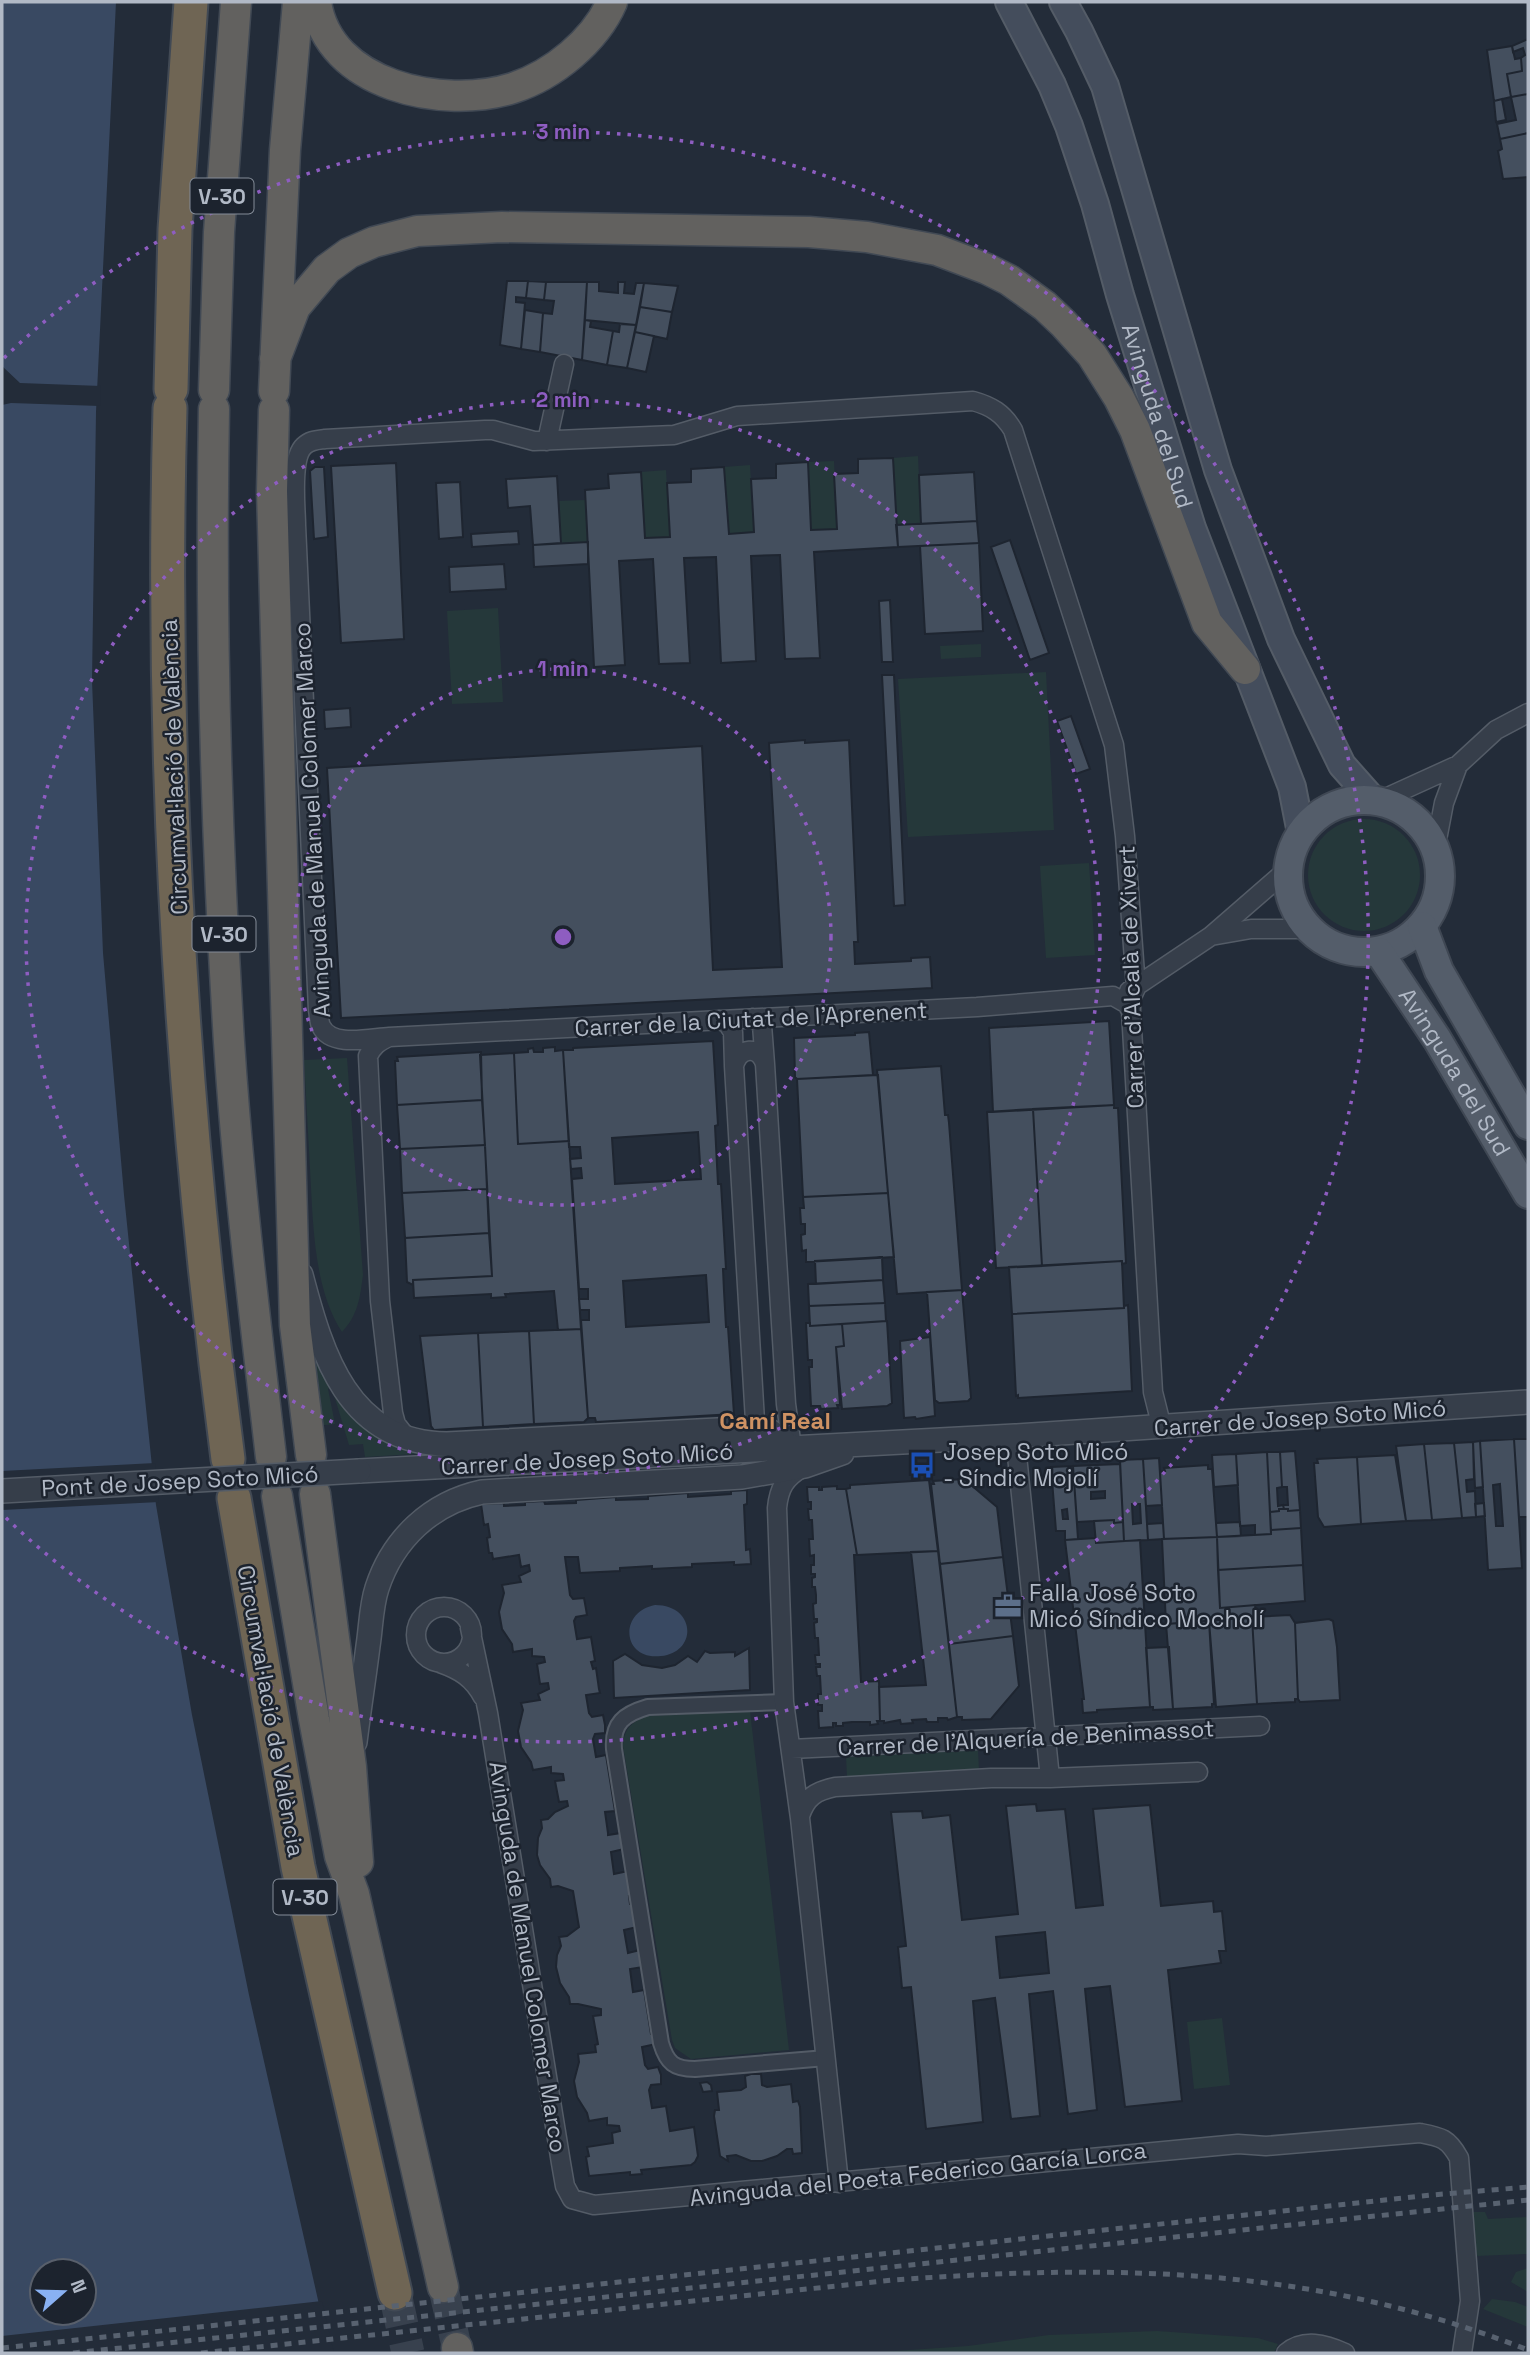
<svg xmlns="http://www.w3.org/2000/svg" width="1530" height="2355" font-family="'Space Grotesk',sans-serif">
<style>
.green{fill:#25383a}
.water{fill:#394962;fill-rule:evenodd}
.pier{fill:#232c39}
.building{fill:#444f5e;stroke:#1e2530;stroke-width:2;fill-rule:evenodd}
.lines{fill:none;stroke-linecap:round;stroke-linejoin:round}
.trunk-tunnel{stroke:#38414e;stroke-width:30;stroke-dasharray:30 15;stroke-linecap:butt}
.motorway-tunnel{stroke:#38414e;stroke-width:33;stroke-dasharray:33 17;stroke-linecap:butt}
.pedestrian-casing{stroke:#545c67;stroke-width:18}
.minor-casing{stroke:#545c67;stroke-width:21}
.tertiary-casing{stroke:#545c67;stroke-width:26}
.secondary-casing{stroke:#545c67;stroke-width:30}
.primary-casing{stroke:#3f4753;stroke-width:32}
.trunk-casing{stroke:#414954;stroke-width:33}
.motorway-casing{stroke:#414954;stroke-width:37}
.pedestrian{stroke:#363e4a;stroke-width:14}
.minor{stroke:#363e4a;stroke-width:18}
.tertiary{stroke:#363e4a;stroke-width:23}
.secondary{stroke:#444d5c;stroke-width:26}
.primary{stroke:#545d6a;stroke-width:28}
.trunk{stroke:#62615f;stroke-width:30}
.motorway{stroke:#6f6554;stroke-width:33}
.rail{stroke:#586270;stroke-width:5;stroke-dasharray:7 7;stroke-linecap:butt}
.tertiary-bridge-casing{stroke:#545c67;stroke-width:26;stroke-linecap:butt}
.tertiary-bridge{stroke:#363e4a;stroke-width:23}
.ring{fill:none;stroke:#8e5dc1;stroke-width:3.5;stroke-dasharray:3.5 7}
.labels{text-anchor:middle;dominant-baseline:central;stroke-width:5;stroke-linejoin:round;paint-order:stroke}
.shield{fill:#1c232e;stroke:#848c98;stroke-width:2}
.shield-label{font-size:21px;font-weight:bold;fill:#b1b9c6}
.street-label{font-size:23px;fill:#b1b9c6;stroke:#1c232e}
.poi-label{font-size:23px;fill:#b1b9c6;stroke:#1c232e;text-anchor:start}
.neighbourhood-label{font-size:24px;font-weight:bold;fill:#cf9263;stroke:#1c232e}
.centre{fill:#8e5dc1;stroke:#1c232e;stroke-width:3.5}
.ring-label{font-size:21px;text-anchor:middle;font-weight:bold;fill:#8e5dc1;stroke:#1c232e;stroke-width:5;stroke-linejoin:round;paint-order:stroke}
</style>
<rect width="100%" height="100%" fill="#232c39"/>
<path class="green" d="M918,456L921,524L896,525L893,458Z
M834,461L837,529L811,530L808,462Z
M750,465L754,532L729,534L724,467Z
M666,470L670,537L645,538L641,472Z
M585,500L588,542L561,543L559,501Z
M498,608L503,702L452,704L447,611Z
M981,644V657L941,659L940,646Z
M1046,672L1054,830L908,837L898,679Z
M1308 875a56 56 0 1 1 112 0a56 56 0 1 1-112 0Z
M1089,863L1095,955L1046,958L1040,866Z
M347,1058L363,1275C360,1298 358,1315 342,1332C313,1288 313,1220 310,1169C308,1133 306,1096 304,1060Z
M308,1333L333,1387L328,1389L335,1424L316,1426Z
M338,1394L448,1452L365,1457L363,1444L349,1445L334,1395Z
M750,1711L789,2050L691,2059L675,2048L672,2040L623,1746C624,1729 632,1721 648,1716Z
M978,1750L979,1770L847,1777L846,1757Z
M1222,2018L1230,2085L1194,2089L1187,2022Z
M1473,2212H1485L1488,2219L1528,2217V2254L1476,2256Z
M1528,2268V2292L1511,2282L1516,2272Z
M1492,2299L1515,2302L1528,2307V2327L1483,2309Z
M1157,2331L1258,2338L1278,2344L1274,2353H866L968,2346L1049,2335Z"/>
<path class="water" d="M2,2H116L96,412L92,681L103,953L124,1195L156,1505L192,1715L249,1995L330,2353H2ZM42,2271H84V2313H42Z
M655,1605C696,1605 698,1652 661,1656C622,1661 618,1612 655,1605Z"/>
<path class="pier" d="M2,366L20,383L101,386L100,406L11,403L2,405Z
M155,1463L159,1502L2,1510V1471Z
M322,2301L334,2353H2V2336Z"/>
<path class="building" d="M1528,39V94L1511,97L1507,74L1522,71L1521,58L1525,55L1523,48L1513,52L1512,46Z
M1512,46L1515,59L1521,58L1522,71L1507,74L1511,97L1494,101L1487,50Z
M1528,94V133L1500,139L1497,124L1516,120L1511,97Z
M1502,99L1506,120L1496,122L1494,101Z
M1528,133V177L1503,179L1498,151L1502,149L1500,139Z
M507,281H528L526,298L516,297V302L525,303L521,349L500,345Z
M528,281L546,282L544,300L526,298Z
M546,282H587L582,360L540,352L543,313L552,314L554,301L544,300Z
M587,282H599V291L618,293V282H625L624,293L634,294L636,283H644L636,325L585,320Z
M644,283L678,286L672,312L640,307Z
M640,307L672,312L667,339L635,332Z
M525,310L543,313L540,352L521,349Z
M585,320L591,321L590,327L613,331L607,365L582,360Z
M620,324L636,325L627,368L607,365L613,331L619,332Z
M635,332L654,336L646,372L627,368Z
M893,458L898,547L814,552L820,658L785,659L780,555L751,556L756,661L721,663L716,557L684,558L690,663L659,664L653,559L619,561L625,665L594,667L585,490L609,488L608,474L641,472L645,538L670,537L667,483L691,482V469L724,467L729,534L754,532L751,479L776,478V464L808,462L811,530L837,529L834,474L858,473V459Z
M396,463L404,639L341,643L331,466Z
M315,467H324L328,537L314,539L310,471Z
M974,472L977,521L921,524L919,475Z
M557,476L561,543L533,545L530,506L508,508L506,479Z
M460,482L463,537L439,539L436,483Z
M977,521L979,543L898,547L896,525Z
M518,531L519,544L472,547L471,534Z
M1010,540L1049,653L1030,660L991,547Z
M588,542V564L534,567L533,545Z
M979,543L983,631L925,634L920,546Z
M504,564L506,589L450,592L449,567Z
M890,600L893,662H882L879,601Z
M882,675H894L905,905L894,906Z
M350,708L351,727L325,729L324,710Z
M1071,716L1090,769L1076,774L1057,721Z
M805,740V743L849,740L858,942H854L855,964L911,961V958L930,957L932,988L341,1018L327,768L702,746L713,970L782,967L769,743Z
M1109,1021L1114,1105L993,1112L989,1028Z
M869,1032L873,1075L797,1079L795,1077L794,1038L855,1035V1033Z
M713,1041L718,1125L715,1126L718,1184H721L726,1269H723L724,1291L726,1327H728L734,1414L596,1422L595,1418H588L581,1320H589V1310H580L579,1299H588V1289H579L572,1179L582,1178L581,1168L571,1169L570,1159L581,1158L580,1147H569L563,1050H573V1048ZM698,1132L701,1179L615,1184L612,1138ZM706,1275L709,1322L626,1327L623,1281Z
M555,1047V1051L563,1050L569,1141L518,1144L514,1053L528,1052V1049L533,1048L534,1052H543V1048Z
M481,1052L482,1100L397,1105L395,1061H398L397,1057Z
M514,1053L518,1144L569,1141L581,1329L558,1330L554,1291L505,1294L506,1297L491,1298V1294L414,1298L413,1280L492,1276L480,1055Z
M941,1066L945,1115H948L949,1123L962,1290L897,1294L877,1070Z
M878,1075L888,1193L803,1197L797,1079Z
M482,1100L485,1145L400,1149L397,1105Z
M1114,1105V1108H1118L1126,1263L1122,1264V1261L1042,1266L1033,1109Z
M1033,1109L1042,1266L996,1268L987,1112Z
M485,1145L487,1189L402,1193L400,1149Z
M487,1189L489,1233L405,1238L402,1193Z
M888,1193L894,1257L806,1262V1250L802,1251L801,1235L805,1234V1224H801L800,1208H804L803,1197Z
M489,1233L492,1276L413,1280V1285L407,1282L405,1238Z
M882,1257L883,1280L816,1284L815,1261Z
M1122,1261L1124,1308L1012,1314L1009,1267Z
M883,1280L885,1303L809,1306L808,1284Z
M962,1290L971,1398L968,1401L939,1403L935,1400L927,1292Z
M885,1303L886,1321L810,1326L809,1306Z
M1128,1305L1132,1391L1018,1398V1395L1016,1396L1012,1314L1124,1308V1306Z
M887,1321L892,1403L887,1406L842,1409L836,1347L844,1346L842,1324Z
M806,1323H810V1326L842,1324L844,1346L836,1347L840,1405H837L838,1408L821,1409L820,1406H811L809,1367H812V1360H808Z
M581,1329L588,1418L584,1422L534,1424L529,1331Z
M529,1331L534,1424L483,1427L478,1333Z
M478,1333L483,1427L434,1430L431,1426L420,1336Z
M930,1337L935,1416L916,1419L915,1417L904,1418L900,1341Z
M1514,1439L1522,1568L1488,1570L1480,1441ZM1500,1484L1503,1526H1496L1493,1485Z
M1514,1439H1528V1517H1519Z
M1480,1441L1483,1487L1475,1488L1473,1442Z
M1473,1442L1474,1479L1466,1480L1467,1492L1475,1491L1476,1517L1462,1518L1454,1443Z
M1454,1443L1462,1518L1432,1520L1424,1444Z
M1424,1444L1432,1520L1406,1521L1396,1446Z
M1295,1451L1300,1510L1288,1511V1509H1284L1283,1505H1288L1287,1487H1282L1280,1452Z
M1267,1452L1271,1534L1255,1535V1525L1240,1526L1236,1454Z
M1267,1452H1280L1282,1487L1277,1488L1278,1506L1283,1505L1284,1509H1279V1511L1270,1512Z
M1236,1454L1238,1485L1214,1487L1212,1455Z
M1395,1455L1406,1521L1361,1524L1357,1457Z
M1357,1457L1361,1524L1324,1527L1318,1517L1314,1463H1318L1317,1459Z
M1159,1458L1162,1505L1146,1506L1143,1459Z
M1143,1459L1148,1540L1124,1541L1120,1460ZM1132,1504H1140L1141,1523L1133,1524Z
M1120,1464L1123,1522L1114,1523V1520L1077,1522L1073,1466ZM1105,1491V1498L1091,1499V1492Z
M1208,1465V1469H1212L1217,1537L1164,1539L1160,1472L1165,1471L1164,1468Z
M1073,1466L1078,1539L1065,1540V1531H1056L1051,1467ZM1067,1509L1068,1519H1063L1062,1510Z
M964,1479L997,1507L1003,1557L940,1564L931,1484H934L933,1481Z
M929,1480L938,1551L857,1555L846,1489L850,1488V1485Z
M837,1486V1489H846L857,1555H854L861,1682L879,1681L880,1721H877L878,1724L870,1725V1722H852L843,1723V1726H836V1723H833V1727L819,1728L818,1711H822V1705H818V1694H821L820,1676H817L816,1667H820V1664H816L815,1655H819L818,1638H815L814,1623L817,1622V1619H814L813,1604L816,1603V1595L815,1587H812V1578L815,1577V1574H811V1565H814V1555L810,1556L809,1539H813L812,1520H809L808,1509H811V1502H808L807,1487H819V1490H822V1487Z
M747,1490V1504L744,1505L746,1550L750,1549L751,1564L734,1565V1562L692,1564V1567L652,1569V1566L620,1568V1571L580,1573L578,1557H565L570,1595L573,1599L584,1598L586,1609L587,1615L576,1617L574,1621L577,1639L591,1637L595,1661L591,1662L593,1669L596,1668L599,1689L600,1693L586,1695L589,1713L592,1717L603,1715L605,1725V1733L595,1734L593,1739L596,1757L606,1755L615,1811L605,1812L608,1833V1835L621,1833L624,1849L611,1852L614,1874L628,1871L633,1896H629L630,1904H634L637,1927L624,1930L628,1953L640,1950L643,1967L630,1969L633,1992L644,1990L651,2034H654L656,2044L642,2047L645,2065L648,2069L658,2067L661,2075V2084L651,2085L649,2090L652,2108L666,2106L670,2131L694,2127L698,2156L695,2162L691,2165L641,2170L642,2174L630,2175V2172L589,2176L586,2157L589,2156L587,2147L613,2143L612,2133L620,2131L619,2126L607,2125V2118L589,2121L587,2113L577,2097L574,2081L579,2062L578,2054L596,2052L595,2045L598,2044L593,2016L601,2015V2009L578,2004H570L569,1997L560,1983L556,1967L557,1955L561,1946L559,1937L567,1936L579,1927L573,1891L558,1886L551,1887L550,1879L540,1865L537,1855L538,1838L542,1828L541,1820L548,1819L555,1812L568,1806L567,1801L559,1802L555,1781L564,1780L563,1774L551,1773V1767L533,1770L531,1762L521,1747L518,1731L523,1710L521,1703L540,1700L538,1694L549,1689L548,1683L540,1684L537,1664L545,1662L544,1657L532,1656V1649L513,1652L512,1644L502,1629L499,1612L504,1593L502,1585L521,1582L519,1576L530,1571L529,1565L521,1567L519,1555L493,1559L492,1553H489L487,1538L490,1537L488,1524L484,1525L481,1504L504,1503V1506L525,1505V1502L544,1501L545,1504L576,1503V1500L616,1497V1500L648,1499V1496L688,1493V1497L731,1494V1491Z
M1484,1503L1485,1516L1476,1517L1475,1504Z
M1279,1509H1288V1511L1300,1510L1301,1528L1271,1530L1270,1512L1279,1511Z
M1114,1520V1523L1123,1522L1124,1541L1096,1543L1094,1521Z
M1240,1522L1241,1536L1217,1537L1216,1523Z
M1163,1523L1164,1539L1148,1540L1147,1524Z
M1301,1528L1303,1565L1218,1570L1217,1537L1271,1534V1530Z
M1217,1537L1220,1608L1255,1605L1256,1617L1166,1624L1162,1539Z
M1096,1538V1543L1140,1540L1150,1707L1097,1710V1712L1083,1713L1082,1699H1084L1065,1540Z
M938,1551L957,1717L948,1720L947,1718H938V1722H927L926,1719L912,1720L913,1723L901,1724L900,1720L884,1723V1721H880L879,1687L926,1685L911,1552Z
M1003,1557L1013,1636L949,1644L940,1564Z
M1303,1565L1305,1601L1220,1608L1218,1570Z
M1290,1615L1295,1623L1298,1699H1295V1702L1257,1704L1252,1617Z
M1252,1617L1257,1704L1216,1707L1209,1621Z
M1329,1619L1333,1621L1337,1647L1340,1700L1300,1702L1298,1699L1295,1623Z
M1209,1621L1214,1704H1212V1707L1173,1709L1166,1624Z
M1013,1636L1019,1686L991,1719L962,1720V1717H957L949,1644Z
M1169,1647L1173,1709L1153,1710V1707H1150L1146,1648Z
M749,1648L750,1690L614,1698L613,1661L625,1654L642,1665L662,1668L675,1665L688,1656L697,1662L705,1651L710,1653L735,1652V1656Z
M1036,1804L1037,1811L1065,1809L1076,1908L1103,1905L1093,1809L1150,1805L1161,1906L1213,1901L1214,1912L1222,1911L1226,1951H1219L1221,1963L1168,1970L1182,2101L1125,2107L1110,1986L1085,1989L1097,2110L1068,2114L1053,1991L1029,1994L1040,2116L1011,2119L995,1998L973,2001L983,2122L926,2129L911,1987L902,1988L898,1947L906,1946L891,1812L922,1811L923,1818L950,1815L962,1920L1018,1914L1006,1806ZM1045,1932L1049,1973L1000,1978L996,1937Z
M751,2074H761L762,2085L767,2087L791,2084L793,2102L798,2101L800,2107L802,2153L793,2154L792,2149H787L777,2156L762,2161H751L736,2155L727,2156L728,2161L720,2156L714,2116L715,2110H719L717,2092L741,2090L746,2087L745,2076Z
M707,2082L711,2085L712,2091L703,2092L700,2083Z"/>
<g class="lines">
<path class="trunk-tunnel" d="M443,2287L457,2348"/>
<path class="motorway-tunnel" d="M395,2293L408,2353"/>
<g class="pedestrian-casing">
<path id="pedestrian" d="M784,1702L648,1707C624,1714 612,1723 614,1749L661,2043C667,2063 674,2069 695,2069L826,2058"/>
</g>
<g class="minor-casing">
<path id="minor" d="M547,441L564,364
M1379,801L1458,765L1496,730L1528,713
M1435,850L1444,803L1458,765
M1211,936L1251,929H1308
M1129,991L1211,936L1287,870
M1131,1011L1127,1004L1113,996L977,1007L389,1037C370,1038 331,1048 321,1026C319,1022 319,1014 318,1010L296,525C296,507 290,459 304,446C310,440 317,440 325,439L485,430H493L534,441L674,435L737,416L973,401C991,406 1003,413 1013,430L1114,745L1125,836L1136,988L1131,999V1011L1153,1392L1162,1428
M753,1018L762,1025L765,1064
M719,1020L727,1023L733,1032L734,1065
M389,1037C378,1042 373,1046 368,1056L380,1301L393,1413L396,1424L407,1438
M1015,1436L1050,1778
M756,1438L734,1066C739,1047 759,1045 765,1064L786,1404L792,1448
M802,1468C785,1478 779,1488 777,1508L784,1702L800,1818L839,2183
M416 1635a28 28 0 1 1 56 0a28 28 0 1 1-56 0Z
M470,1628L488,1713L561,2163L565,2186L572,2199L594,2205L1238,2144L1266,2146L1420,2133C1441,2137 1448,2138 1459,2158L1470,2301L1462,2353
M440,1663C460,1670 473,1678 483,1697
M791,1749L1260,1726
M800,1816C806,1797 816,1791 835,1787L991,1778H1050L1198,1772
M1286,2353C1304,2338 1325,2344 1345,2353"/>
</g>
<g class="tertiary-casing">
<path id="tertiary" d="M301,1275C322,1355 348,1443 447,1444L756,1428L770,1431L792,1448
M359,1471L1015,1436L1528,1402
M355,1742C359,1710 364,1678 368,1646C371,1627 371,1606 377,1588C393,1539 431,1503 482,1492L742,1477L805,1466L842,1453"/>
</g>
<g class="secondary-casing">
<g id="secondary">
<path id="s1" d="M1009,2L1052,85L1069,126L1095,204L1120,295L1192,528L1292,787L1301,833"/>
<path d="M1063,2L1079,31L1105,86L1218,470L1281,639L1342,765L1373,800"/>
</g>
</g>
<g class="primary-casing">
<g id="primary">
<circle cx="1364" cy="876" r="76"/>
<path d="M1422,926L1439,971L1528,1125"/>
<path id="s2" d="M1379,952L1437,1039L1528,1194"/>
</g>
</g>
<g class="trunk-casing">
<path id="trunk" d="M316,2C328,86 443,110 513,88C553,75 595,41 612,2
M275,359L295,307L327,269L349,253L374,242L417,231L502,227L809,232L867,237L937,250L987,269L1009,280L1045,306L1063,323L1092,355L1119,398L1135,430L1207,623L1245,669
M214,390L219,232L236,2
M274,391L285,150L298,2
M214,409C210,620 216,831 229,1042C238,1181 255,1319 271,1457
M274,410L272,491L295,1325L311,1455
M315,1494L351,1767L358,1862
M277,1496L314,1719L340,1856L354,1894L443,2287
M457,2348L458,2353"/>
</g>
<g class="motorway-casing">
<path id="motorway" d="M171,389L175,229L191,2
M170,408C160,759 182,1111 228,1459
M234,1498L298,1867L395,2293"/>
</g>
<use href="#pedestrian" class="pedestrian"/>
<use href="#minor" class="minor"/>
<use href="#tertiary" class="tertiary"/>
<use href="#secondary" class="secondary"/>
<use href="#primary" class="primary"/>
<use href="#trunk" class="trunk"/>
<use href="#motorway" class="motorway"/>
<path class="rail" d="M2,2348L1432,2195L1528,2187
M73,2353L1528,2200
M201,2353L893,2280C1118,2264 1315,2266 1528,2350"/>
<g class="tertiary-bridge-casing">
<path id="tertiary-bridge" d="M2,1491L359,1471"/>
</g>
<use href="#tertiary-bridge" class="tertiary-bridge"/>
</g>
<g class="ring">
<circle cx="563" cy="937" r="268"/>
<circle cx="563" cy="937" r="537"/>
<path d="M4 358A805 805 0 1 1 4 1516"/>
</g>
<defs>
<g id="bus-bare" transform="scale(2.1)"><path d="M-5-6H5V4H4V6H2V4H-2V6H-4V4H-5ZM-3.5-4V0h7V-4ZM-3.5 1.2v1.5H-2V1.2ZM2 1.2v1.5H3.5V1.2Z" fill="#1a4fb4" stroke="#1c232e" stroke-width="2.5" paint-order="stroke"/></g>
<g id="office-bare" transform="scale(2.1)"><path d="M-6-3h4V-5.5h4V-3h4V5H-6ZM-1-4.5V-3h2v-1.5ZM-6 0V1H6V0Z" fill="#5c6f8a" stroke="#1c232e" stroke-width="2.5" paint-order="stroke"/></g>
</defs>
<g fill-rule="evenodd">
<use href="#bus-bare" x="922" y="1465"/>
<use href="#office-bare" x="1008" y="1606"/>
</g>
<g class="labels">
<g class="shield">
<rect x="190.5" y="178.5" width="63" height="35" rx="5"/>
<rect x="192.5" y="916.5" width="63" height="35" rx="5"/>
<rect x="273.5" y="1879.5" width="63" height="35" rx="5"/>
</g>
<g class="shield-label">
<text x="222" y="196">V-30</text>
<text x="224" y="934">V-30</text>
<text x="305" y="1897">V-30</text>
</g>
<g class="street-label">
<text stroke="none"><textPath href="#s1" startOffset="441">Avinguda del Sud</textPath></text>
<text transform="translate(174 767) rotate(-92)">Circumval·lació de València</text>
<text transform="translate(312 820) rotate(-93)">Avinguda de Manuel Colomer Marco</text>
<text transform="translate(1131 977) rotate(-92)">Carrer d'Alcalà de Xivert</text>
<text transform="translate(751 1019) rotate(-3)">Carrer de la Ciutat de l'Aprenent</text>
<text stroke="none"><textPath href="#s2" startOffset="142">Avinguda del Sud</textPath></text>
<text transform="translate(1300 1418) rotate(-4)">Carrer de Josep Soto Micó</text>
<text transform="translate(587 1459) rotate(-3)">Carrer de Josep Soto Micó</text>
<text transform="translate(180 1481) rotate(-3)">Pont de Josep Soto Micó</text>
<text transform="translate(271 1711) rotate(80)">Circumval·lació de València</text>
<text transform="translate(1026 1738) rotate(-3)">Carrer de l'Alquería de Benimassot</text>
<text transform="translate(528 1957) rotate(81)">Avinguda de Manuel Colomer Marco</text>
<text transform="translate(918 2174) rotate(-6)">Avinguda del Poeta Federico García Lorca</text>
</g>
<g class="poi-label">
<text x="943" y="1452">Josep Soto Micó<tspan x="943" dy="26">- Síndic Mojolí</tspan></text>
<text x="1029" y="1593">Falla José Soto<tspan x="1029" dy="26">Micó Síndico Mocholí</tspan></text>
</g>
<g class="neighbourhood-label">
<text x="775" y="1420">Camí Real</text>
</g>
</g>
<circle cx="563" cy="937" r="10" class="centre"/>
<g class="ring-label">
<text x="563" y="139">3 min</text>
<text x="563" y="407">2 min</text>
<text x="563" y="676">1 min</text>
</g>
<rect width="1530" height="2355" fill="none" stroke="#b1b9c6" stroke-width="7"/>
<g transform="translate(63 2292) rotate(70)"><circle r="33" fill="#1c232e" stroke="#585f6b" stroke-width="2"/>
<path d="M0-5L12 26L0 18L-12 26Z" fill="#89b1f3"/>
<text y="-10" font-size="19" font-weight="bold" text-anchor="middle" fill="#b1b9c6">N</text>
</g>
</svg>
